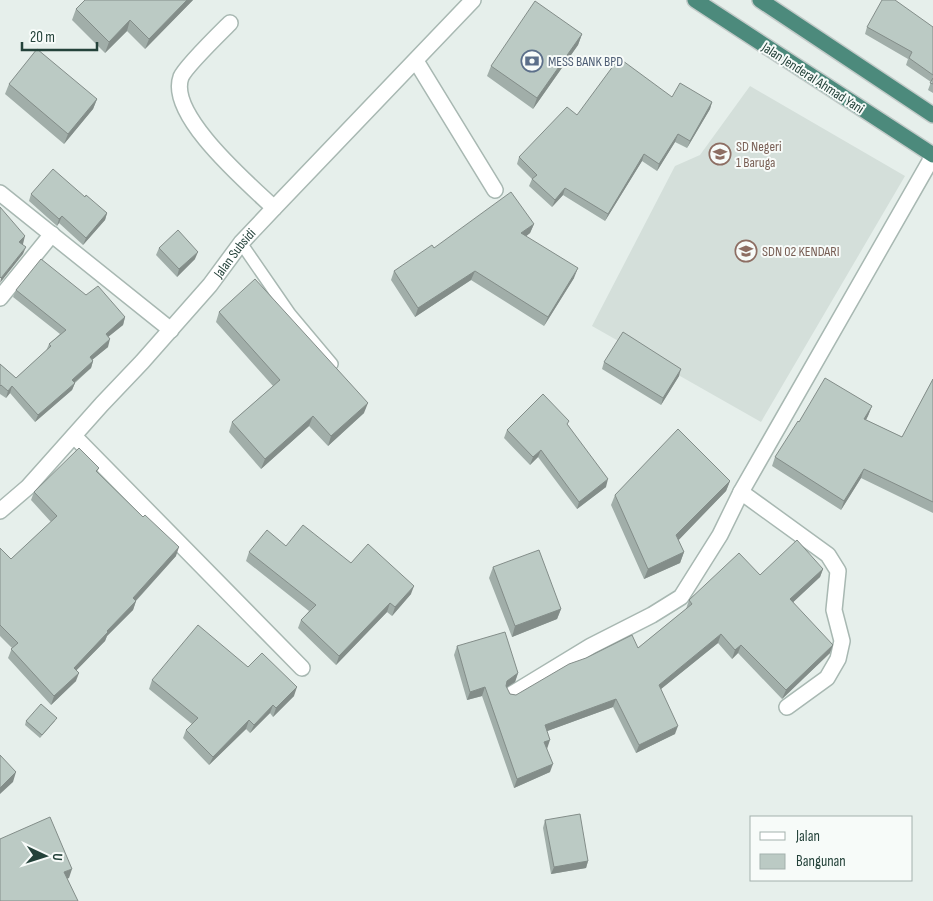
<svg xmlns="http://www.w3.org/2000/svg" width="933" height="901" font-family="'Sofia Sans Condensed',sans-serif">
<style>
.built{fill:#d4dfda}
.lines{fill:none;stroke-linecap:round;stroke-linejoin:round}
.service-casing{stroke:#a8b8b2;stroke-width:14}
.minor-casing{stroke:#a8b8b2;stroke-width:18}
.trunk-casing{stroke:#c2cac8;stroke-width:18}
.service{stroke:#fff;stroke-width:11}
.minor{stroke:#fff;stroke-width:15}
.trunk{stroke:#4c8a7c;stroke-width:15}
.wall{fill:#a1aea9}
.shaded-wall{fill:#838d89}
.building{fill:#bbcac4;stroke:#838d89}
.labels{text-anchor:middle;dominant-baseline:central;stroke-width:4;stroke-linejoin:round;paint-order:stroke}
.service-label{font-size:14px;fill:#4e5e75;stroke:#f7fbf9;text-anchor:start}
.street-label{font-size:14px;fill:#24423a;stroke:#f7fbf9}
.education-label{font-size:14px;fill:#785e54;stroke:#f7fbf9;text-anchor:start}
</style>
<rect width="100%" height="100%" fill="#e6efeb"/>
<path class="built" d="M750,86L905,176L761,422L592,326L675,166L700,155Z"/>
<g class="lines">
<g class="service-casing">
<path id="service" d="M241,243L290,314L332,364"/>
</g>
<g class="minor-casing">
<g id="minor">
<path d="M230,23C220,33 186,66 181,77C167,115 249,184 274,208"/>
<path d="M416,61L495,190"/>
<path d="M0,193L171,330"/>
<path d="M0,298L52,234"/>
<path d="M74,436L302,668"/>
<path d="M741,492L828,555L838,571L834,610L842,641L838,659L827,678L787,707"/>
<path id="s1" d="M0,511L28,487L102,404L142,362L210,285L241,243L274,208L473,0"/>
<path d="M512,694L591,646L652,615L681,597L720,535L741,492L933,156"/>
</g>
</g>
<g class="trunk-casing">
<path id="trunk" d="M695,0L933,155
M760,0L933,115"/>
</g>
<use href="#service" class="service"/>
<use href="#minor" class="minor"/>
<use href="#trunk" class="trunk"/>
</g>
<path class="wall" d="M85,0H193L145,49L127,31L105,53L72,20L76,9Z
M867,27H933V93L928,90L931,82L906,65L908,59L865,34Z
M582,34L578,45L533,109L487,76L491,66Z
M9,84L97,99L93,109L64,144L5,94Z
M672,97L712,102L710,109L687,148L675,142L657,171L642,161L605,221L563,195L552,207L529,186L532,179L517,164L519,157L577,115Z
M31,194L85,197L107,213L105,220L83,245L59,223L57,226L29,201Z
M534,224L530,233L526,236L574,278L544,326L471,280L415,317L391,280L394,271L434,248Z
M159,248L195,259L177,277L156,255Z
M16,290L86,295L125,317L123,325L108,337V347L92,360L93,361L91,368L75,383L72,390L35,422L10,393L6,398L0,394V364L16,378L46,351L49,344L60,334L13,297Z
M219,312L364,413L328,446L309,426L261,469L229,432L232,422L273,386L216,322Z
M604,362L679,376L661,405L602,369Z
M933,379V513L861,478L841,510L772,466L775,457L799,422L872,406L866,420L902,437Z
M568,425L606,487L577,509L538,457L530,465L504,438L507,430Z
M99,468L97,472L176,556L136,601L133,610L107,636L105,641L76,670V681L51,705L8,658L12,648L0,636V548L11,559L51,522L31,500L34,492Z
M730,481L726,491L678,540L684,552L680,563L644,579L611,505L615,495Z
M286,546L351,563L411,594L392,616L387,612L336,665L298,628L301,620L309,611L246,561L249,552Z
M493,567L561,609L557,619L512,637L489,578Z
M823,569L820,577L793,602L830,653L782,699L738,653L732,659L718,643L661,689L675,734L636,753L613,707L547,731V749L550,772L514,788L482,696L467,700L454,655L457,646L518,673L515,682L506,687L510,694L516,695L638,648L686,609L689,600L760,575Z
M248,667L294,696L273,717L270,713L250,733L246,729L209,765L183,738L186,730L192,724L149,689L152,680Z
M26,721H55L40,738L25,725Z
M545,820L588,861L586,868L551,874L543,828Z"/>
<path class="shaded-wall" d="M187,0H193L145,49L149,39Z
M130,20L127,31L105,53L109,42Z
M582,34L578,45L533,109L537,98Z
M97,99L93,109L64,144L68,134Z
M712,102L710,109L687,148L690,141Z
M678,134L675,142L657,171L659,164Z
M644,154L642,161L605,221L608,214Z
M565,188L563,195L552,207L555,200Z
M107,213L105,220L83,245L86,238Z
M62,216L59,223L57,226L59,219Z
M534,224L530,233L518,243L521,233Z
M25,236L23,244L17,249L19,242Z
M26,247L23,254L0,283L1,278Z
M198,252L195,259L177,277L179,269Z
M578,268L574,278L544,326L548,317Z
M475,271L471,280L415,317L418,308Z
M125,317L123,325L103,341L106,334Z
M110,339L108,347L87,364L90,357Z
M93,361L91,368L69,387L72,380Z
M681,369L679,376L661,405L663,398Z
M75,383L72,390L35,422L38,415Z
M12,386L10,393L6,398L8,391Z
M368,403L364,413L328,446L331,436Z
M872,406L868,416L861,429L864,419Z
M313,416L309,426L261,469L265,459Z
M541,450L538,457L530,465L533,457Z
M864,469L861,478L841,510L844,501Z
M608,479L606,487L577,509L579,502Z
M730,481L726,491L673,546L676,535Z
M179,547L176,556L130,607L133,598Z
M684,552L680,563L644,579L648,569Z
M823,569L820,577L787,608L790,599Z
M414,586L411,594L392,616L395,607Z
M136,601L133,610L107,636L105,641L71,676L74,668L107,631Z
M390,603L387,612L336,665L339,656Z
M561,609L557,619L512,637L515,626Z
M721,634L718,643L656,693L659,685Z
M741,645L738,653L732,659L735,650Z
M833,645L830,653L782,699L786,690Z
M79,673L76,681L51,705L54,696Z
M518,673L515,682L504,689L507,681Z
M297,687L294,696L273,717L276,708Z
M485,687L482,696L467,700L470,692Z
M616,699L613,707L542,733L545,725Z
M273,705L270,713L250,733L254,725Z
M249,720L246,729L209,765L213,757Z
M678,726L675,734L636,753L639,745Z
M550,740L547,749L544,742Z
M553,764L550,772L514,788L517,779Z
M16,772L13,782L0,794V788Z
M588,861L586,868L551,874L554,867Z
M72,869L69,878L61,881L64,872Z"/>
<path class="building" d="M85,0H187L149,39L130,20L109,42L76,9Z
M882,0H895L933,27V75L909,58L912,52L867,27Z
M535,1L582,34L537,98L491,66Z
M37,49L97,99L68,134L9,84Z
M619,58L672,97L680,83L712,102L690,141L678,134L659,164L644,154L608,214L565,188L555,200L532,179L537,175L519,157L567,107L577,115Z
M933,78V84L930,83Z
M53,169L85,197L86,195L107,213L86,238L62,216L59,219L31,194Z
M511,192L534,224L521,233L578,268L548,317L475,271L418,308L394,271L432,245L434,248Z
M0,207L25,236L19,242L26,247L1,278L0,277Z
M178,230L198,252L179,269L159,248Z
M41,259L86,295L98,286L125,317L106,334L110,339L90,357L93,361L72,380L75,383L38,415L12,386L8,391L1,385L0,386V364L16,378L51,346L49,344L66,330L16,290Z
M255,279L368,403L331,436L313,416L265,459L232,422L280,380L219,312Z
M623,332L681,369L663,398L604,362Z
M825,378L872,406L864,419L902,437L933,379V502L864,469L844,501L775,457L798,421L799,422Z
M543,394L569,421L567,424L608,479L579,502L541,450L533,457L507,430Z
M678,429L730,481L676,535L684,552L648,569L615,495Z
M79,448L99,468L96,471L143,517L145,515L179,547L133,598L136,601L107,631L108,632L74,668L79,673L54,696L11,649L18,643L0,625V548L11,559L57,516L34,492Z
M303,525L351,563L368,544L414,586L395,607L390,603L339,656L301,620L316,605L249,552L267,530L286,546Z
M797,540L823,569L790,599L833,645L786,690L741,645L735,650L721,634L659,685L678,726L639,745L616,699L545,725L550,740L544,742L553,764L517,779L485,687L470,692L457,646L505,632L518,673L507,681L506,686L510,694L516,695L569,664L586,658L632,635L638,648L692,604L689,600L739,553L760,575Z
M539,550L561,609L515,626L493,567Z
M198,625L248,667L262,653L297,687L276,708L273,705L254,725L249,720L213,757L186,730L198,718L152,680Z
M41,704L57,718L42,735L26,721Z
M0,755L16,772L0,788Z
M580,814L588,861L554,867L545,820Z
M50,817L72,869L64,872L78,901H0V839Z"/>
<defs>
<g id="bank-ring" transform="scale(1.125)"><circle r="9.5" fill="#f7fbf9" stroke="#5c6f8a" stroke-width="1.5"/><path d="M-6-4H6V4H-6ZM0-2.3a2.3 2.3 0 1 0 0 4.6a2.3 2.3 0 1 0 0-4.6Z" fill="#5c6f8a"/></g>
<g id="school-ring" transform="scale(1.125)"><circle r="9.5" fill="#f7fbf9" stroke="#8d6e63" stroke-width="1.5"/><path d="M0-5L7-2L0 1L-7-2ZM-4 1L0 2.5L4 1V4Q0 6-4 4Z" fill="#8d6e63"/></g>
</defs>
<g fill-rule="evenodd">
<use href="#bank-ring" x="532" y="61"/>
<use href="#school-ring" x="720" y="154"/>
<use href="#school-ring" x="746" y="251"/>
</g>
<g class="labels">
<g class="service-label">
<text x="548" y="61">MESS BANK BPD</text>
</g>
<g class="street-label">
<text transform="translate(813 78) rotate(33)">Jalan Jenderal Ahmad Yani</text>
<text stroke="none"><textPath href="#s1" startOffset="349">Jalan Subsidi</textPath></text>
</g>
<g class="education-label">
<text x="736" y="146">SD Negeri<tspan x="736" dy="16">1 Baruga</tspan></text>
<text x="762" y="251">SDN 02 KENDARI</text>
</g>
</g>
<rect x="750" y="816" width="162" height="65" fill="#f7fbf9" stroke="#a3b1ad"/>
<rect x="760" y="832" width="25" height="8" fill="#ffffff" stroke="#a3b1ad"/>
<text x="796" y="841" font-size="15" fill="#24423a">Jalan</text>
<rect x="760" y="854" width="25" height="15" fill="#bbcac4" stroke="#a3b1ad"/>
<text x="796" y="866" font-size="15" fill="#24423a">Bangunan</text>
<g transform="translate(45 856) rotate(94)" stroke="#f7fbf9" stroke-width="4" paint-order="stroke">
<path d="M0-4L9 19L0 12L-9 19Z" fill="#24423a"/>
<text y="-8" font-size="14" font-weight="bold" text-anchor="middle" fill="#24423a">U</text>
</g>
<path d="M22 42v8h75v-8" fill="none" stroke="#24423a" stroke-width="2.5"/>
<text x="30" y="42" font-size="15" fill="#24423a" stroke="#f7fbf9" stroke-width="4" paint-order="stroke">20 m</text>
</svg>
